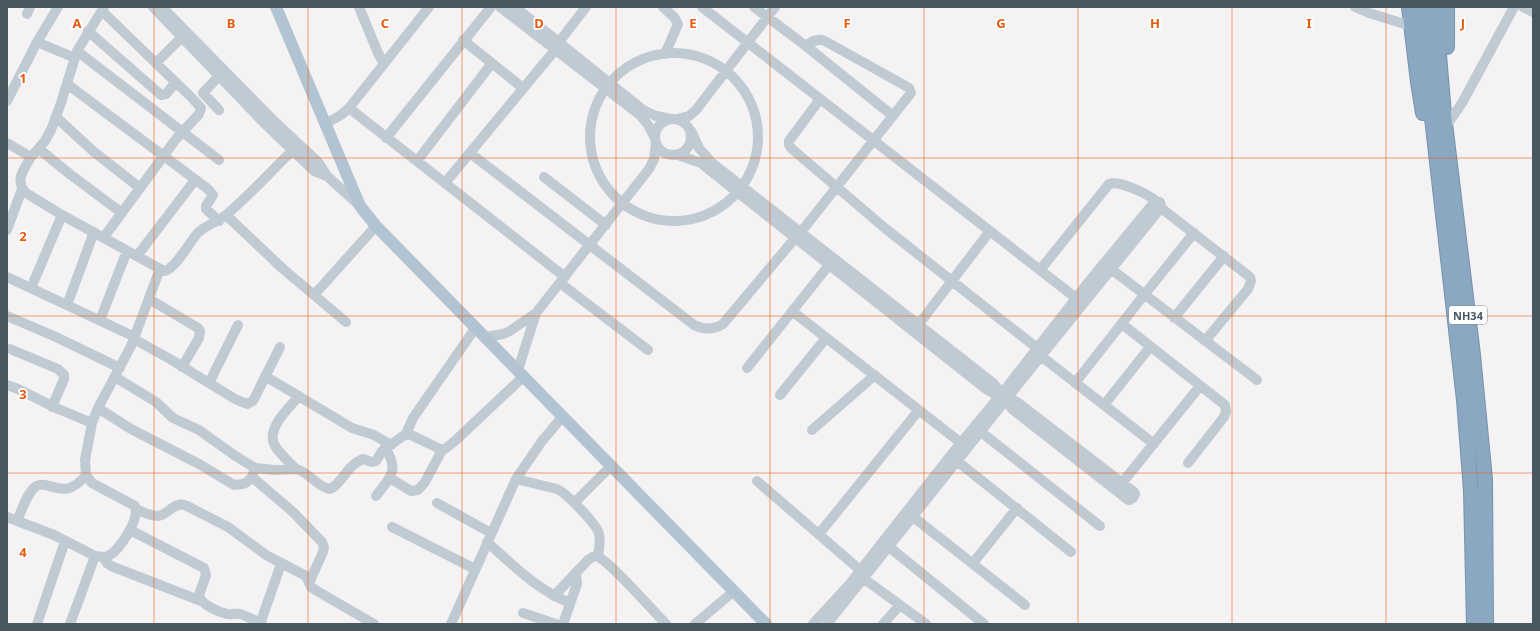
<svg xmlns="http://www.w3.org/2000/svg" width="1540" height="631" font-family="'Noto Sans',sans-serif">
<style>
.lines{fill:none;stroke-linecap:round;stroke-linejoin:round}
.highway-casing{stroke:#7593ad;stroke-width:16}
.minor{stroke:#c0cad2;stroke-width:10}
.major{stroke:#b2c3d1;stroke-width:12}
.highway{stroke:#8aa8c1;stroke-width:14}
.grid{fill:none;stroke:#e8590c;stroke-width:1;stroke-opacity:0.55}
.labels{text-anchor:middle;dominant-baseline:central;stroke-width:3.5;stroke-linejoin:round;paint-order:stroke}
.shield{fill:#fff;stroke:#808990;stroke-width:1}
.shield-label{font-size:11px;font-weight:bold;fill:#495761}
.grid-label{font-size:13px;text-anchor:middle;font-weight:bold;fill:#e8590c;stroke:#fff;stroke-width:3.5;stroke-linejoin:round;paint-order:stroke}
</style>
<rect width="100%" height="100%" fill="#f4f2f2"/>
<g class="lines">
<g class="highway-casing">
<path id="highway" d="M1409,7L1418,82L1423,113
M1423,7L1430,100L1464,400L1471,491L1474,624
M1435,7L1444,115L1473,355L1485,479L1486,624
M1447,47V7"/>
</g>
<path class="minor" d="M153,7L265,124L314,171L327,176
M162,7L274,121L318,162L327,176L360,206
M359,7L378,53L384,64
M500,7L640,115L648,125L655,138
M515,7L643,110L656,116L671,119
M663,7L674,17L678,24L665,54
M702,7L1076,298
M754,7L806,46L893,116
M1355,7L1369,13L1411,26
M1523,7L1533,12
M102,11L192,98L201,108L199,114L176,139L104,237
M27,14L30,7
M88,31L161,95L166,94L176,82
M463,40L523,88
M37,42L75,58
M559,42L586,7
M77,51L219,160
M590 137a84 84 0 1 1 168 0a84 84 0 1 1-168 0Z
M156,63L182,37
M67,84L208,189L213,195L206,206V209L219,221
M820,99L789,141V145L792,149L886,229L1037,348
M7,101L37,42L58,7
M349,108L565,277
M219,110L203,93L219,76
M56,117L93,151L140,188
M655 137a18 18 0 1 1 36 0a18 18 0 1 1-36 0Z
M677,119L689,116L696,110L775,7
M1449,122L1462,103L1514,7
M325,124L341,115L349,108L429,7
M691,131L699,148L712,163L993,383L1001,392
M386,138L491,7
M7,143L31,157L45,141L51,130L61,103L77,51L104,7
M39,149L71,175L122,213
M470,153L694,325C704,330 713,330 723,324L796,237
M678,155L701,163L707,168L986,389L998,396
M31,157C24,169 14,181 26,193L62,215L164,271C174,270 189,244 196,235C204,225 217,223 226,215C250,195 270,172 292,151
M417,161L492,63
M544,177L606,225
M445,183L555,50
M1161,208L1250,277L1251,281L1248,289L1205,341
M226,215L282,268L346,322
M7,230L22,189
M801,232L911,93L909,88L904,85L825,41C818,38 812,41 806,46
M137,256L195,180
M1111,269L1257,380
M1040,270L1109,184C1119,180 1148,194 1156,201
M7,277L135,337
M560,283L648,350
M31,288L62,215
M314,295L376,226
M149,299L198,328L200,331L199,338L182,367
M67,305L94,232
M792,311L961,443
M7,316L56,337L120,368
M1174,318L1224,256
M100,320L127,251
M919,324L990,231
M1122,324L1225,405L1226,412L1224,417L1188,463
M486,337L503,334L510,331L536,313L649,169L654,159L656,143
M134,339L170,359L235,399L247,404L253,401L280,347
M10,349L58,369L64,375V379L52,407
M1041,356L1154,444
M747,368L829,265
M518,370L536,313
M265,376L352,428L374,435L391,445
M115,377L156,402L173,418L199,430L234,455L255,468L275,470L296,469C309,472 317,487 330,489C342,484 347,465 363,459L372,462L376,461L382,451L403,436L409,434L440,449H445L456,440L524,376
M209,383L238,325
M1075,383L1144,295L1194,233
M7,385L18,389L56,408L92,423
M1003,392L1087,284L1152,205L1156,201L1160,202L1161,206L1159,210L1008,397
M1005,392L1008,397L1006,400L1012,409L1127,499L1129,500L1133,498L1135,494L1134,492L1017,402L1008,398
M780,395L826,338
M1104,405L1150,347
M98,408L131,429L199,464L234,485L243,484L247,482L252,477L255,468
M812,430L875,375
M981,432L1100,526
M406,434L413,418L476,327
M957,461L1071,552
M296,469C289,462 280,454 275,446C265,429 289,408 299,396
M252,477L293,512L322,542L324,547L323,552L309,583
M390,478L411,491L418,490L425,482L442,450
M516,479L557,489C566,493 597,524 599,534C601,541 599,549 598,556
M757,481L860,570
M1122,483L1200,386
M376,496C390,478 400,470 385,448
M437,503L491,533
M574,503L611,466
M136,509C143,512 150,516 158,516C169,515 174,500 187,506L228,527L266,555L306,576L311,587L317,591L374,624
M912,516L1025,605
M7,517L54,535L95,556C100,557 104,557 108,556C120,550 140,519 135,506L92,483L86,475L85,460L92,423L98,408L131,346L160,269
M17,521C22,510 26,495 35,487C49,477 63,504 86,475
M392,527L475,569
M130,530L204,568L206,575L199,595C200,604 218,612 227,614C231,615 235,613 240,614C247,616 254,620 261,623
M819,534L919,410
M487,542C514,566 536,589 570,603
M888,546L984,624
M103,557L107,563L111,566L201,601
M973,563L1017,508
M863,578L926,624
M554,596L588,560C591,558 593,556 596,556C607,558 655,613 666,624
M523,613L556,624
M37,624L65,541
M70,624L95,556
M260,624L281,564
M451,624L516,479L542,441L563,416
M563,624L577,584L576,572
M695,624L734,591
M813,624L848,586L947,460L998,398
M827,624L1005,401
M883,624L900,605"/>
<path class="major" d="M276,7L360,206L376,226L766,624"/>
<use href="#highway" class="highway"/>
</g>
<path class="grid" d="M154,7V624M308,7V624M462,7V624M616,7V624M770,7V624M924,7V624M1078,7V624M1232,7V624M1386,7V624M7,158H1533M7,316H1533M7,473H1533"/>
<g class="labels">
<rect class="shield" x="1449" y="306" width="38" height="18" rx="3"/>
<g class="shield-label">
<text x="1468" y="315">NH34</text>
</g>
</g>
<g class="grid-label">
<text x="77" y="28">A</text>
<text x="231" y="28">B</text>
<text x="385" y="28">C</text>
<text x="539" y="28">D</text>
<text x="693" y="28">E</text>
<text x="847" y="28">F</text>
<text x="1001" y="28">G</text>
<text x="1155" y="28">H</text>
<text x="1309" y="28">I</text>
<text x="1463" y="28">J</text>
<text x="23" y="83">1</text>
<text x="23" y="241">2</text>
<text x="23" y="399">3</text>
<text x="23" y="557">4</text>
</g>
<rect width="1540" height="631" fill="none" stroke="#495761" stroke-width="16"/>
</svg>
